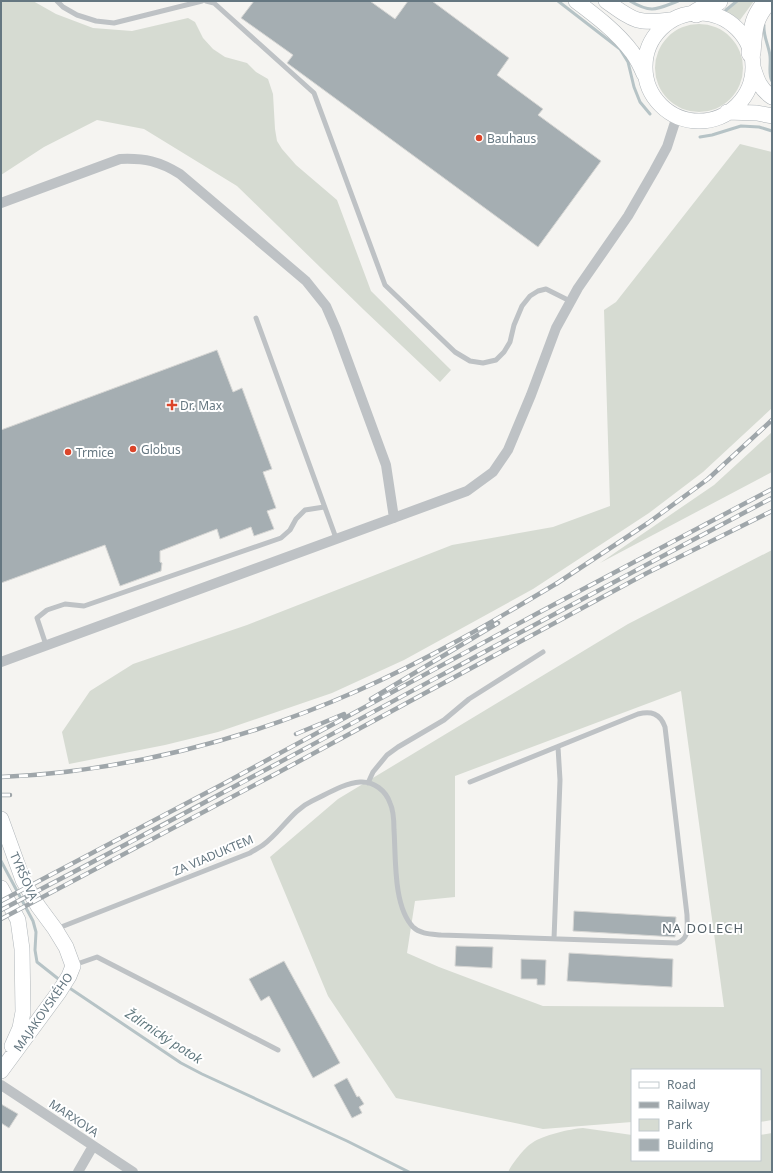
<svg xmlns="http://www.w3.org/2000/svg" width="773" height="1173" font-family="'Noto Sans',sans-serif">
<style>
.green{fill:#d6dbd2;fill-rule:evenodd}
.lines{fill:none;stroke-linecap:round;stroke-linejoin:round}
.stream{stroke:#b6c3c6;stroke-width:3}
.building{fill:#a5aeb2;stroke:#d6d6d4}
.secondary-casing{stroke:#b0b6ba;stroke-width:16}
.highway-casing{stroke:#b1b5b8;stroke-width:20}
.lane{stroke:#bec2c5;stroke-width:5}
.street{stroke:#bec2c5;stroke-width:10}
.secondary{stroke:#fff;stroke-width:15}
.highway{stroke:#fff;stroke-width:19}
.rail-casing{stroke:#9fa6aa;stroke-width:4.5}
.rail{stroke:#fff;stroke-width:3;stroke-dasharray:9;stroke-linecap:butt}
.poi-dot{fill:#db452a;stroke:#fff;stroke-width:1.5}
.labels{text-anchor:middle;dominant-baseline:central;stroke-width:4;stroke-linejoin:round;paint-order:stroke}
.poi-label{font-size:12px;fill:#657781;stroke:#fff;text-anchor:start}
.street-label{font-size:12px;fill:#657781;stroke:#fff}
.neighbourhood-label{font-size:13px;letter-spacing:1px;fill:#525f66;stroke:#fff}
.water-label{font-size:13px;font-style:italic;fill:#60787e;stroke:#fff}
</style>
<rect width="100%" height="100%" fill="#f5f4f1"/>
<path class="green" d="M1,1H33L56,14L93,28L132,31L188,18L195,22L203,38L213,49L225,57L247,63L256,72L268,79L273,94L275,129L277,141L282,149L296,165L337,200L371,291L451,370L440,382L364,310L237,186L144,129L97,120L44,147L1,175Z
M737,1H754L740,20L724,10Z
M655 68a44 44 0 1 1 88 0a44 44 0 1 1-88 0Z
M740,144L772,152V408L703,472L649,513L533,589L404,660L332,693L218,732L165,745L69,764L62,732L90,691L133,664L247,625L452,545L553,527L610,506L604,310L616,302Z
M772,432V472L600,563L714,485Z
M772,550V1120L760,1122V1070H632V1122L543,1129L396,1098L328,996L270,857L338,799L628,624ZM681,691L724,1007L543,1006L439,967L407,953L415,901L455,897V776Z
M583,1128L632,1135V1160H760V1135L772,1133V1172H508C512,1164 524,1148 532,1143C543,1135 570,1129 583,1128Z"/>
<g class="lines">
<path class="stream" d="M558,1L620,49L628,62L634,87L640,102L650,114
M630,1C652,14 657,9 678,1
M726,10L737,1
M764,25C763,36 769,46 770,56C771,65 768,74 772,81
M700,137L712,135L741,126L759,127L772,131
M1,861L33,921L36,932L35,950L37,962L61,981
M68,987L181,1063L202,1074L347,1141L409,1172"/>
</g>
<path class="building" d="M254,1H370L395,19L408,1H432L509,58L497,75L543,109L538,115L601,161L538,247L287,63L293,55L241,18Z
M217,350L233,392L242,388L272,469L263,472L276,508L267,511L274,529L254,536L251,527L220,539L217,529L160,551V562L162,563L161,571L120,586L105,545L1,583V430Z
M574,911L676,917L675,937L573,931Z
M456,946L493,947L492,968L455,966Z
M569,953L673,959L672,987L567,981Z
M521,959L546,960L545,985H537V979H521Z
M284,961L340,1063L313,1078L269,996L261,1001L249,979Z
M347,1078L357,1097L359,1096L364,1104L359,1107L362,1113L352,1118L334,1085Z
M1,1104L18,1114L9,1128L1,1123Z"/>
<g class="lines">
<g class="secondary-casing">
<path id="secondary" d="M576,1C596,16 617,32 632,52C637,59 641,67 644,74
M606,1C634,21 637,24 671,20
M645 67a54 54 0 1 1 108 0a54 54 0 1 1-108 0Z
M753,67C757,80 760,89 772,97
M727,112L757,113L772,116
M1,819L23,880L38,906L55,929L66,947L73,966L69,976L59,992L1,1071
M1,888L18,920L22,949L23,1012L20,1028L12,1046"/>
</g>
<g class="highway-casing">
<path id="highway" d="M696,13L718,1
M751,53C753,30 752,19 768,1"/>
</g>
<path class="lane" d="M57,1L63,7L77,15L96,21L114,23L202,1
M206,1L214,3L314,93L385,285L455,352L470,361L483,363L496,360L504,352L510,342L514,325L522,306L530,296L538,291L546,289L570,301
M256,318L336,538
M46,645L37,618L47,610L65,604L84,606L281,538L290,530L296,519L305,510L324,507
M368,783L373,772L387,755L398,747L444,720L469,699L543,652
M56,929L250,853C254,850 259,848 263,845C281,832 292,810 312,801C327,794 344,783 360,782C374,781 386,791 390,803C394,811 394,822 394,830C396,858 393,906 413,927C420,934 431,934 441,935L677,943C690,938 687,927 687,915L665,727C660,713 651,711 638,714L470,782
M554,939L560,780L558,747
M74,965L97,957L278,1050"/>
<path class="street" d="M1,203L120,159C145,158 159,161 180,174L306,281L326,306L336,329L386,465L394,518
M1,662L467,491L493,472L508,450L531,395L556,328L578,288L628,216L654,171L667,147L677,116
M1,1085L133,1172
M78,1172L93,1146"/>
<use href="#secondary" class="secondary"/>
<use href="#highway" class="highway"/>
<g class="rail-casing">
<path id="rail" d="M556,584L648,523L708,479L772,420
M371,699L498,623
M296,734L344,714
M1,777C122,772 246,740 357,691C427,660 494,621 559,582
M1,795H10
M1,901L223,784L538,613L772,489
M1,910C259,776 514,634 772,498
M1,919L281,771L647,573L772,511"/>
</g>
<use href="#rail" class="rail"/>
</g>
<g class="poi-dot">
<circle cx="479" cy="138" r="4"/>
<path d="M170 399h4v4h4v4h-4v4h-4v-4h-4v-4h4z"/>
<circle cx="133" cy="449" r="4"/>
<circle cx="68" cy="452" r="4"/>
</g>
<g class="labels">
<g class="poi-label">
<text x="487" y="138">Bauhaus</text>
<text x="180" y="405">Dr. Max</text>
<text x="141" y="449">Globus</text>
<text x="76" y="452">Trmice</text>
</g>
<g class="street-label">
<text transform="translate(213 855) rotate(-23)">ZA VIADUKTEM</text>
<text transform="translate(24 876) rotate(66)">TYRŠOVA</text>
<text transform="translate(43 1012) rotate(-55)">MAJAKOVSKÉHO</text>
<text transform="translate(74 1118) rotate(34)">MARXOVA</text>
</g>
<g class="neighbourhood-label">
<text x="703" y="928">NA DOLECH</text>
</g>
<g class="water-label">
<text transform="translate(164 1036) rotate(33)">Ždírnický potok</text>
</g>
</g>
<rect width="773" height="1173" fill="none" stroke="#657781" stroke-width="4"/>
<rect x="631" y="1069" width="130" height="92" fill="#ffffff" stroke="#c1c9cd"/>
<rect x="639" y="1082" width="20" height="6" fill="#ffffff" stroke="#c1c9cd"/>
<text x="667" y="1089" font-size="12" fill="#657781">Road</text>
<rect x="639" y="1102" width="20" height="6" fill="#9fa6aa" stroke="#c1c9cd"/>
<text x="667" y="1109" font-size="12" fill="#657781">Railway</text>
<rect x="639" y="1119" width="20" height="12" fill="#d6dbd2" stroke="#c1c9cd"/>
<text x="667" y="1129" font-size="12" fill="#657781">Park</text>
<rect x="639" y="1139" width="20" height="12" fill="#a5aeb2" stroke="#c1c9cd"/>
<text x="667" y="1149" font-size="12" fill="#657781">Building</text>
</svg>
